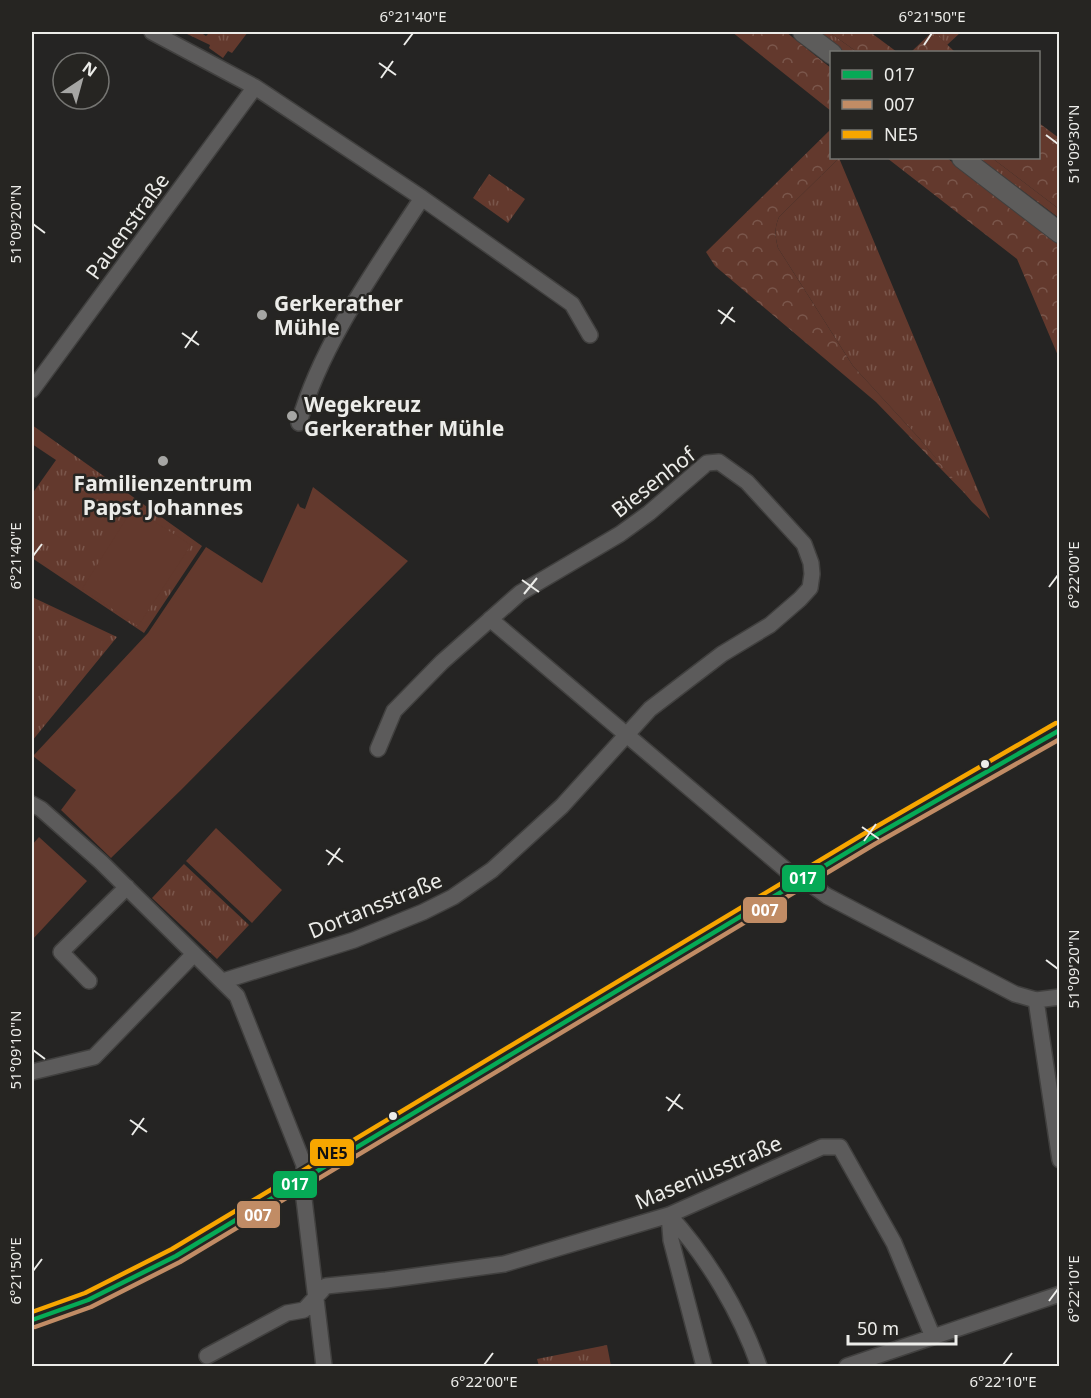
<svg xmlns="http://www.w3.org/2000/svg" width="1091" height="1398" font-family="'Noto Sans',sans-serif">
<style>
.grass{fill:url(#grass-tufts)}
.forest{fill:url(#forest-crowns)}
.garden{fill:#63392d}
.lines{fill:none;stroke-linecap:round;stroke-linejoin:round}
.minor-casing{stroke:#41403f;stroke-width:18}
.major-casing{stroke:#41403f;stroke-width:22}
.minor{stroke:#5c5b5b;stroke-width:15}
.major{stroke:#5d5c5b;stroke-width:20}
.bus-1-casing{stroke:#262522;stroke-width:9}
.bus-2-casing{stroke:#262522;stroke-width:9}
.bus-3-casing{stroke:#262522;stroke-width:9}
.bus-1{stroke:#06aa56;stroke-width:4.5}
.bus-2{stroke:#c18c65;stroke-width:4.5}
.bus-3{stroke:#f7a600;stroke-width:4.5}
.ticks{fill:none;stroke:#ecece9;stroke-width:2}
.poi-dot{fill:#a6a6a4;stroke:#262522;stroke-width:2}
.bus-dot{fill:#ecece9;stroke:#262522;stroke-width:2}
.labels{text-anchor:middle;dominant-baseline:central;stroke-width:5;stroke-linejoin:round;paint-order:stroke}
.street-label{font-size:21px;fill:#ecece9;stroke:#262522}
.poi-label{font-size:21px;font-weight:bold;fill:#ecece9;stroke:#262522;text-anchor:start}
.line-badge{stroke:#262522;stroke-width:2}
.badge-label{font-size:16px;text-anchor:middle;font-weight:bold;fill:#fff}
.pale-badge-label{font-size:16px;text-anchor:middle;font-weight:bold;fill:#111}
.neatline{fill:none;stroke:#ecece9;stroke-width:2}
.ticks-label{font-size:15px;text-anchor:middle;fill:#ecece9}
</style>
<defs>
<pattern id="grass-tufts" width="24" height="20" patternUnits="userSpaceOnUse" patternTransform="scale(1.5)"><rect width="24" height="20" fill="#63392d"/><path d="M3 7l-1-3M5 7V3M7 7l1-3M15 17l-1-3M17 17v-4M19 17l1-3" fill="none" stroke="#7a564b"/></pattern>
<pattern id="forest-crowns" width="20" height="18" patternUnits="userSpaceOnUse" patternTransform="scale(1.5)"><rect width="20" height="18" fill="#63392d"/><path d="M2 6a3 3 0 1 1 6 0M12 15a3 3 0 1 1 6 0" fill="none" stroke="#7a564b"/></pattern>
</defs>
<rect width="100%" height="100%" fill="#252423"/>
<path class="grass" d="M183,32H200L206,36L210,32H248L232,53L228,51L223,58L209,48L210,45Z
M816,32H829L857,52H843Z
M934,32H961L947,45Z
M839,158L990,519L972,502L919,438L853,366L778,248C775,236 774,229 779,217Z
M979,158H992L1059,209V218Z
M489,174L525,199L508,223L473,198Z
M32,425L202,546L144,633L32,558V494L56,460L32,444Z
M32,597L117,637L32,741Z
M184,864L249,925L217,959L152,898Z
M607,1345L611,1366H539L537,1359Z"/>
<path class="forest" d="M732,32H786L831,68V111Z
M829,32H870L897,52H857Z
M932,32H934L955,52H911Z
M1039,123L1059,138V209L992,158H1038Z
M831,129L832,158H839L779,217C774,229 775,236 778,248L853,366L919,438L973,502L876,402L715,266L706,252Z
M887,158H947L1059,242V358L1017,259Z"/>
<path class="garden" d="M313,487L408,561L182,789L111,858L61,810L76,790L33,756L148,633L206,547L262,583L298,503L300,507L305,509Z
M133,508L191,545L138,626L82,589Z
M216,828L282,890L252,923L186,861Z
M39,837L87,881L32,940V845Z"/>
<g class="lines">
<g class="minor-casing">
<path id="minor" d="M152,32L255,87L422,198L572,304L590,335
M32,390L255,87
M299,423C321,344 377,267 422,198
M490,619L799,881L813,886L827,896L1015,994L1036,1000L1060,997
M32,804L41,809L101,862L237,996L304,1165V1199L324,1366
M89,981L61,952L127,887
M223,981L354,940L423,912L453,897L492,870L562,806L650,709L722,654L770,625L800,599L810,588L812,574L811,563L804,544L747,482L719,462L707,463L649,513L620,534L520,593L442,662L394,711L378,749
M1036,1000L1060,1160
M32,1072L94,1057L194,954
M669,1215C708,1258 740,1312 759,1366
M669,1215L671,1240L704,1366
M32,1320L88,1300L176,1256L871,838L1060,730
M207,1356L287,1313L304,1310L326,1286L386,1280L504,1264L669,1215L822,1147H840L894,1243L933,1337
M847,1366L1060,1294"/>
</g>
<g class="major-casing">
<path id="major" d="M803,32L832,54
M962,158L1060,233"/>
</g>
<use href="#minor" class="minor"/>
<use href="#major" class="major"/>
<g class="bus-1-casing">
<path id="bus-1" d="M32,1320L88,1300L176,1256L871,838L1060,730"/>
</g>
<g class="bus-2-casing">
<path id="bus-2" d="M35,1327L91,1307L180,1262L875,844L1060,739"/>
</g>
<g class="bus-3-casing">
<path id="bus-3" d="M32,1312L85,1293L172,1249L867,832L1056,723"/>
</g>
<use href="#bus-1" class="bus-1"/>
<use href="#bus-2" class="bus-2"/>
<use href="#bus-3" class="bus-3"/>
</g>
<path class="ticks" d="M404,45L413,33M924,45L932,33M379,63L396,75M381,78L393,61M1046,135L1058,144M33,224L45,233M718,310L735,322M721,324L733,307M182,333L199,345M185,348L197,331M33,556L42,544M522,580L539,592M1049,587L1058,575M524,594L537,578M862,827L879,839M864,841L876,824M326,850L343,862M328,865L340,848M1046,960L1058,969M33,1050L45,1059M666,1097L683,1109M668,1111L680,1094M130,1120L147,1132M132,1135L144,1118M33,1271L42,1259M1049,1301L1058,1289M484,1365L493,1353M1003,1365L1012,1353"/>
<g class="poi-dot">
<circle cx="262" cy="315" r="6"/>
<circle cx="292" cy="416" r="6"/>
<circle cx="163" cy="461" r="6"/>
</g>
<g class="bus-dot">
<circle cx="985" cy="764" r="5"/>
<circle cx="393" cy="1116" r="5"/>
</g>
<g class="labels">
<g class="street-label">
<text transform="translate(127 226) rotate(-54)">Pauenstraße</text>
<text transform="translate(653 482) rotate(-38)">Biesenhof</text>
<text transform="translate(375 905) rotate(-22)">Dortansstraße</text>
<text transform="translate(708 1172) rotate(-23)">Maseniusstraße</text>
</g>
<g class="poi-label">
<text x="274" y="303">Gerkerather<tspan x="274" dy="24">Mühle</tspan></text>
<text x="304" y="404">Wegekreuz<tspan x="304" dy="24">Gerkerather Mühle</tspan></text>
<text x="163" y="483" text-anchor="middle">Familienzentrum<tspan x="163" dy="24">Papst Johannes</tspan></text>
</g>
</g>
<g class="line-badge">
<rect x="781" y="864" width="45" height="29" rx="6" fill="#06aa56"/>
<rect x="742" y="896" width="46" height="28" rx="6" fill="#c18c65"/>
<rect x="309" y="1138" width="46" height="29" rx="6" fill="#f7a600"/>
<rect x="272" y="1170" width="46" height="29" rx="6" fill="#06aa56"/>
<rect x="236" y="1200" width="45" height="29" rx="6" fill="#c18c65"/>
</g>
<g class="badge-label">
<text x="803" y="884">017</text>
<text x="765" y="916">007</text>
<text x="295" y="1190">017</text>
<text x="258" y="1221">007</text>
</g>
<g class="pale-badge-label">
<text x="332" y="1159">NE5</text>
</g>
<rect width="1091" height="1398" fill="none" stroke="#262522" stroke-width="66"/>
<rect x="830" y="51" width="210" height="108" fill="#262522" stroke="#757572" stroke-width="1.5"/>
<rect x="842" y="70" width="30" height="9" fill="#06aa56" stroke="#757572" stroke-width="1.5"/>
<text x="884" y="81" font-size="18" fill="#ecece9">017</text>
<rect x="842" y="100" width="30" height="9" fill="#c18c65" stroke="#757572" stroke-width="1.5"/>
<text x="884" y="111" font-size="18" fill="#ecece9">007</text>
<rect x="842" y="130" width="30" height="9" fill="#f7a600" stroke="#757572" stroke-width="1.5"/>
<text x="884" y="141" font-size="18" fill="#ecece9">NE5</text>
<g transform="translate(81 81) rotate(36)"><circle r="28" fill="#262522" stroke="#757572" stroke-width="1.5"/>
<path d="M0-4.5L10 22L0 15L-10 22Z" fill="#a6a6a4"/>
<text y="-9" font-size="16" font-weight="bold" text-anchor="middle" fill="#ecece9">N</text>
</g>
<path d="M848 1335v9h108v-9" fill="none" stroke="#ecece9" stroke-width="3"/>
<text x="857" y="1335" font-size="18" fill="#ecece9" stroke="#262522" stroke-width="4.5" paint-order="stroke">50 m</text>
<rect x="33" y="33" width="1025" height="1332" class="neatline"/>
<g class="ticks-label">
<text x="413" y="22">6°21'40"E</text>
<text x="932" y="22">6°21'50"E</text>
<text transform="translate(1074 144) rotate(-90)" y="5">51°09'30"N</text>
<text transform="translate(16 224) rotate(-90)" y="5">51°09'20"N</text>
<text transform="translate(16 556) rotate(-90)" y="5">6°21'40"E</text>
<text transform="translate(1074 575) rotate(-90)" y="5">6°22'00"E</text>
<text transform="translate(1074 969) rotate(-90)" y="5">51°09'20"N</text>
<text transform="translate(16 1050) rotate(-90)" y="5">51°09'10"N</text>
<text transform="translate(16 1271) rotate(-90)" y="5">6°21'50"E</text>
<text transform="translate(1074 1289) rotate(-90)" y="5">6°22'10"E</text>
<text x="484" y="1387">6°22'00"E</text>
<text x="1003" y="1387">6°22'10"E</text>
</g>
</svg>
